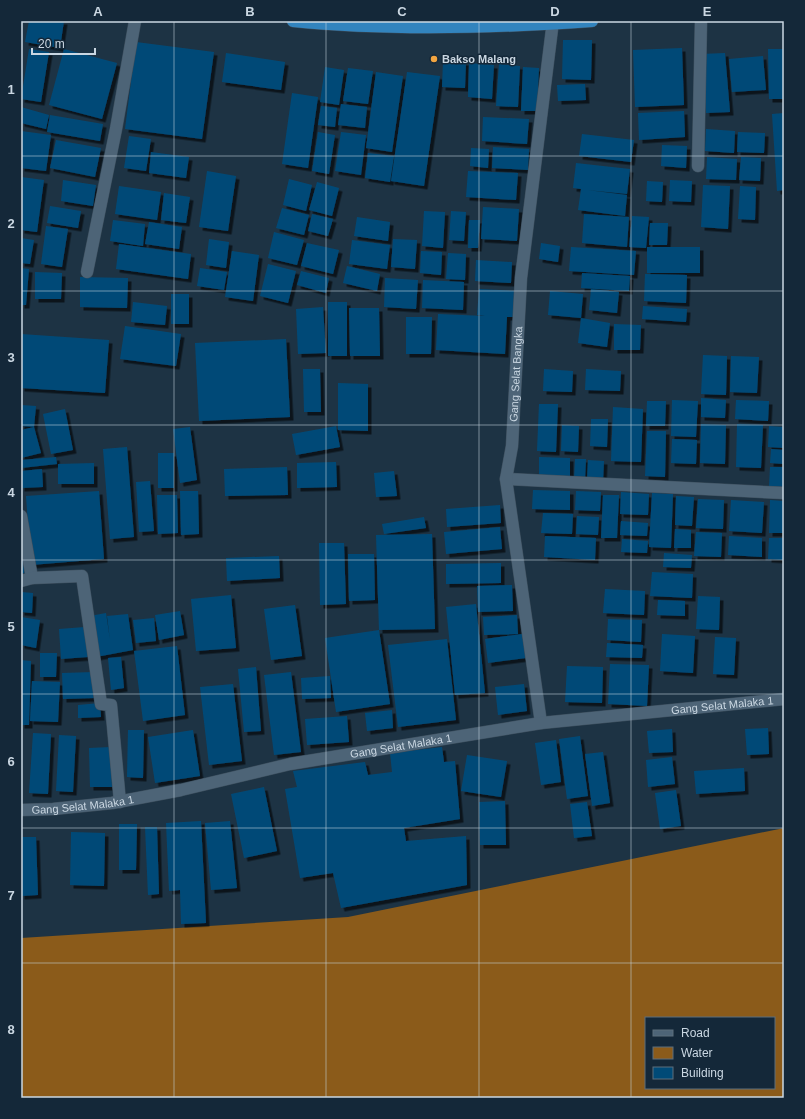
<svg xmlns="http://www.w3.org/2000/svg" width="805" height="1119" font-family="Arial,sans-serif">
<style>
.water{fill:#8b5b1a;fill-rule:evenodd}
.building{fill:#004a77;filter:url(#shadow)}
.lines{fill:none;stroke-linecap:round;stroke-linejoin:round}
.minor-casing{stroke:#3d4f5e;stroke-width:13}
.trunk-casing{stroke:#3d4f5e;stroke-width:13}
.minor{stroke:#4d6477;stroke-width:12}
.trunk{stroke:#3284be;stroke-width:12}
.grid{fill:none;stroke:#cad7e2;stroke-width:1;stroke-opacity:0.55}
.poi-dot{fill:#f2a541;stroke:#142839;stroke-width:1.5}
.labels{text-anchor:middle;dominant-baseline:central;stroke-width:3;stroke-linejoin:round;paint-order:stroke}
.poi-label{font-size:11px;font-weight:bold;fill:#cad7e2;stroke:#142839;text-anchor:start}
.street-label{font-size:11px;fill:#cad7e2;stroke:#142839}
.neatline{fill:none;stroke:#cad7e2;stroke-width:1.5}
.grid-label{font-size:13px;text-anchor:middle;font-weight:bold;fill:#cad7e2}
</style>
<defs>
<filter id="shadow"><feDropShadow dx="3.5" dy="3.5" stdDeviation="0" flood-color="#0009"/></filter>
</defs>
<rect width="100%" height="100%" fill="#1d3344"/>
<path class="water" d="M784,828V1098H21V938L348,917ZM646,1018H774V1088H646Z"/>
<path class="building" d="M29,21H64L60,48L25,42Z
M563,40H592L591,80L562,79Z
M136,42L214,52L202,139L125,129Z
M682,48L684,105L635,107L633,50Z
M29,49L49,52L41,102L21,99Z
M64,49L117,63L102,119L49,105Z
M768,49H784V99H769Z
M226,53L285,62L281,90L222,82Z
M725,53L730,112L706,113L701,54Z
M763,56L766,90L732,92L729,59Z
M443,61L466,62L465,88L442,87Z
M469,63L494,65L492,99L468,97Z
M499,64L520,66L518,107L496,106Z
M325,67L344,70L339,105L320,102Z
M523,67L539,68L537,111H521Z
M348,68L373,71L368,104L343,101Z
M376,72L403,76L392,152L366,148Z
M407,72L440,76L424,186L391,181Z
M585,84L586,100L558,101L557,85Z
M292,93L318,97L308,168L282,164Z
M341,104L367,107L365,128L338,125Z
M321,106L337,108L335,127L318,125Z
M21,107L49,115L46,129L21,123Z
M684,111L685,137L639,140L638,113Z
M784,113V190L777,191L772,114Z
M50,115L103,124L100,141L47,132Z
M483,117L529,119L527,144L482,141Z
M706,129L735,131L734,153L705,151Z
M21,131L51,135L46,171L21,168Z
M318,132L335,135L329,174L312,171Z
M341,132L366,135L361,175L335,171Z
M738,132L765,133L764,153L737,152Z
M582,134L634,140L631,162L579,156Z
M129,136L151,139L146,171L124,168Z
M56,140L101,148L95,177L50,168Z
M662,145L687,146L686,168L661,166Z
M493,147L529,149L528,170L492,168Z
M471,148L489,149L488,168L470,166Z
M151,152L189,157L186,178L149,173Z
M368,153L394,156L390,182L365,178Z
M707,157L737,159L736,180L706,179Z
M741,157L761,158L760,181L739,180Z
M576,163L630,169L627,194L587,190L627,195L625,216L578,210L581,189L573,188Z
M207,171L236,176L228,231L199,227Z
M468,171L518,173L516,200L466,197Z
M21,177L44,180L37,232L21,230Z
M289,179L312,185L306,211L283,205Z
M63,180L96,185L93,206L61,201Z
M670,180L692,181L691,202L669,201Z
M647,181L663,182L662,202L646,201Z
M317,182L339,188L332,216L309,210Z
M703,185L730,186L728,229L701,227Z
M119,186L161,192L157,220L115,214Z
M740,186L756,187L755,220L738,219Z
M164,193L190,197L186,223L161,220Z
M50,206L81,211L78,228L47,223Z
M483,207L519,209L517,241L481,239Z
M282,208L309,215L304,235L276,228Z
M424,211L445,212L443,248L422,246Z
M451,211L466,212L464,241L449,240Z
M312,214L333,219L328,236L308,231Z
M584,214L629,217L627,247L582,243Z
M632,216L649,217L646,248L629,247Z
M357,217L390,222L388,241L354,236Z
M113,220L145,224L143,246L110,241Z
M469,220H480L478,248H468Z
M149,222L182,227L179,249L145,244Z
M650,223H668L667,245H649Z
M46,226L68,229L62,267L41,264Z
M274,232L304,240L297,265L268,258Z
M21,238L34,240L30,264L21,263Z
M209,239L229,242L226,268L206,265Z
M393,239L417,240L415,269L391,267Z
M352,240L390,245L387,269L349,264Z
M307,243L339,250L333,274L301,266Z
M541,243L560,246L558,262L539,259Z
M119,244L191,254L188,279L116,269Z
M571,247L636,251L634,275L569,271Z
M647,247H700V273H647Z
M232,251L259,255L253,301L225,297Z
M421,251L442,252L441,275L420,273Z
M448,253L466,254L465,280L446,279Z
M476,260L512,262L511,283L475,281Z
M268,264L296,271L288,303L260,296Z
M347,266L380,274L377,291L343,283Z
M21,268L29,269L26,305H21Z
M200,268L227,272L224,290L197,286Z
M301,271L329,278L326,293L297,285Z
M35,272L62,273L61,299H35Z
M582,273L630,276L629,291L581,288Z
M645,274L687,275L686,303L644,301Z
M80,277L128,278L127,308L80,307Z
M385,278L418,280L416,309L384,307Z
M423,280L464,282L463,310L422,308Z
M479,289L518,291L516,317H507L505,354L436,350L438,314L485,316L477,315Z
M591,289L619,292L617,313L589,310Z
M550,291L583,294L581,318L548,315Z
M171,294H189V324H171Z
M133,302L167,306L165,325L131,322Z
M328,302H347V356H328Z
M643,306L687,309L686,322L642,319Z
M323,307L326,353L298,354L296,309Z
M349,308H379L380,356H350Z
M406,317H432L431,354H406Z
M581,318L610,323L607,347L578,343Z
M614,324L641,325L640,350H614Z
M125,326L181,334L176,366L120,359Z
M21,334L109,340L105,393L21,388Z
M286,339L290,417L199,421L195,343Z
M703,355L727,356L726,395L701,394Z
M731,356L759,357L757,393L730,392Z
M303,369H320L321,412H304Z
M544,369L573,371L572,392L543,391Z
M586,369L621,371L620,391L585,390Z
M338,383L368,384V431L338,430Z
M701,398L726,400L725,418L701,417Z
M672,400L698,401L696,437L671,436Z
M736,400L769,401L768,421L735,419Z
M647,401H666L665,426H646Z
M539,404H558L556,452L537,451Z
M21,405L36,406L34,427L21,426Z
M613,407L643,409L641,462L611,461Z
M65,409L73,450L51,454L43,414Z
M591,419H608L607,447L590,446Z
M701,424L726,425L725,464L700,463Z
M737,424L763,425L761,468L736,467Z
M562,425L579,426L578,452L561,451Z
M336,426L340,447L296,455L292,434Z
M769,426L784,427V448L768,447Z
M34,427L41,453L21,458V430Z
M190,427L197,480L180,483L173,429Z
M647,431H666L665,477L645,476Z
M672,439L697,440L696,464L671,463Z
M127,447L134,537L110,539L103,449Z
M771,449L784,450V464L770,463Z
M158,453H174V488H158Z
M56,457L57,464L21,468V460Z
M539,457L570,458V480L539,479Z
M575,459H586L585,480H574Z
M588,460L604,461L603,481L587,480Z
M336,462L337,487L297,488V463Z
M94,463V484H58V464Z
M287,467L288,495L225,496L224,469Z
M770,467H784V487H769Z
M42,469L43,487L21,488V471Z
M394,471L397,496L376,497L374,473Z
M150,481L154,531L139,532L136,482Z
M533,490L570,491V510L532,509Z
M99,491L104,559L31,565L26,496Z
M180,491H198L199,534L181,535Z
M576,491L601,492L600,511L575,510Z
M621,492L649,494L648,515L620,514Z
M652,493L673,494L671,548L649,547Z
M157,495H177L178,533L158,534Z
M603,495H619L617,538H601Z
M676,496L694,497L692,526L675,525Z
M698,499L724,500L723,529L696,528Z
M731,500L764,502L762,533L729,531Z
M770,500L784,501V533H769Z
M500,505L501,523L447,527L446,509Z
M543,513L573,514L572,534L541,533Z
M577,516L599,517L598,535L576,534Z
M424,517L426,528L384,534L382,524Z
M621,521L648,523L647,536L620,535Z
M500,527L502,549L446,554L444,532Z
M675,529L691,530V548H674Z
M696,532L722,533L721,557L694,556Z
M432,534L435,629L379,630L376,535Z
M545,536L596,538L595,560L544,557Z
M729,536L762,538V557L728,555Z
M769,538H784V560L768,559Z
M622,539L648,541L647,553L621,552Z
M319,543H344L346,604L320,605Z
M21,549L25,573L21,574Z
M664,553L692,555L691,568L663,567Z
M348,554H374L375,600L349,601Z
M279,556L280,578L227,581L226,558Z
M501,563V583L446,584V564Z
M652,572L693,574L692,598L650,596Z
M512,585L513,611L478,612L477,586Z
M605,589L645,591L644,615L603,613Z
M21,592L33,593L32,613L21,612Z
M231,595L236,648L196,651L191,599Z
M698,596L720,597L719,630L696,629Z
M658,600L685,601V616L657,615Z
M476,604L485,693L455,695L446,607Z
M295,605L302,656L271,660L264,609Z
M180,611L184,635L159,640L155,615Z
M106,613L110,640L107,616L128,614L133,650L96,657L90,616Z
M517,615L518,634L484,635L483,617Z
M21,617L40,620L36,648L21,645Z
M154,618L156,641L136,643L133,620Z
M608,619L642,620L641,642L607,640Z
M85,627L88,657L61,659L59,629Z
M379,630L390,704L336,712L325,638Z
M522,634L526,658L488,663L485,639Z
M662,634L695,636L693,673L660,671Z
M715,637L736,638L734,675L713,674Z
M447,639L456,720L398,727L388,645Z
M607,643L643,645L642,658L606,657Z
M177,646L185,715L143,721L134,651Z
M40,653H57L56,677H40Z
M121,657L124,688L111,690L108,658Z
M21,660L31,661L29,725H21Z
M610,664L649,665L647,706L608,704Z
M567,666L603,667L602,703L565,702Z
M256,667L261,731L244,732L238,669Z
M94,672L95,698L63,699L62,673Z
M291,672L301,752L274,755L264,675Z
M330,676L331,698L302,699L301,678Z
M32,681L60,682L58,722L30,721Z
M233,684L242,761L209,765L200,687Z
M524,684L527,711L498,715L495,687Z
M100,703L101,717L78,718V705Z
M392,710L393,728L367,731L365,713Z
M347,716L349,742L307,745L305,719Z
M768,728L769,754L747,755L745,729Z
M672,729L673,752L649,753L647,731Z
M128,730H144L143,778L127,777Z
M193,730L200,776L155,783L148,737Z
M33,733L51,734L48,794L29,793Z
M59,735L76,736L73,792L56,791Z
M580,736L588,796L567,799L559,739Z
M556,740L561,782L541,785L535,743Z
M111,747L112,787H90L89,748Z
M442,747L444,762L455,761L460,819L404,828L406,841L466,836L467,885L341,908L333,873L300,878L285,789L297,787L293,771L365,762L368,775L392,772L390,753Z
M603,752L610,803L592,806L585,754Z
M467,755L507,761L501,797L461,791Z
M672,757L675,784L648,787L646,760Z
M744,768L745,791L696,794L694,771Z
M264,787L277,851L244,858L231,794Z
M676,790L681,826L660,829L655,793Z
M505,801L506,845H480L479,802Z
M587,802L592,836L574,838L570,804Z
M201,821L206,923L181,924L180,890L169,891L166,823Z
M230,821L237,888L211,890L205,823Z
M119,824H137L136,870H119Z
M145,827H157L159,894L148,895Z
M71,832L105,833L104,886L70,885Z
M21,837H36L38,895L21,896Z"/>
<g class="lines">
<g class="minor-casing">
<g id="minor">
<path d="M698,166L701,21"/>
<path d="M87,272L116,129L135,21"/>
<path d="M506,479L784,493"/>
<path d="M21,516L32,578"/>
<path d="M21,581L32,578L82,576L101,704L111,705L120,802"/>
<path id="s1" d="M541,723L506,479L512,446L521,278L553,21"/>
<path id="s2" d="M21,810L53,809L112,803L181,790L290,764L541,723L784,699"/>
</g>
</g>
<g class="trunk-casing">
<path id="trunk" d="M293,21C392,31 493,28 592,21"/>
</g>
<use href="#minor" class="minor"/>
<use href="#trunk" class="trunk"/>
</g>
<path class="grid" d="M174,21V1098M326,21V1098M479,21V1098M631,21V1098M21,156H784M21,291H784M21,425H784M21,560H784M21,694H784M21,828H784M21,963H784"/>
<circle class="poi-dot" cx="434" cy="59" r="4"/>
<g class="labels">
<g class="poi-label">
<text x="442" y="59">Bakso Malang</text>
</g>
<g class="street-label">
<text stroke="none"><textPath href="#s1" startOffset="352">Gang Selat Bangka</textPath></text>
<text stroke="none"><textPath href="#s2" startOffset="710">Gang Selat Malaka 1</textPath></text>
<text stroke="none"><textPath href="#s2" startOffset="386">Gang Selat Malaka 1</textPath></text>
<text stroke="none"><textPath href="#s2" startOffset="62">Gang Selat Malaka 1</textPath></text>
</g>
</g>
<rect width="805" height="1119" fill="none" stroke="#142839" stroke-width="44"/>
<rect x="645" y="1017" width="130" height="72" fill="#142839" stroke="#5d6e7d"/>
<rect x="653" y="1030" width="20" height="6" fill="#4d6477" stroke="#5d6e7d"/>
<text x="681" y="1037" font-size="12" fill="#cad7e2">Road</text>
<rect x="653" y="1047" width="20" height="12" fill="#8b5b1a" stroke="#5d6e7d"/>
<text x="681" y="1057" font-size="12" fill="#cad7e2">Water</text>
<rect x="653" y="1067" width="20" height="12" fill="#004a77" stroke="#5d6e7d"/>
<text x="681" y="1077" font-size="12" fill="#cad7e2">Building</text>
<path d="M32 48v6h63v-6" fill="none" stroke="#cad7e2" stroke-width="2"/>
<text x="38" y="48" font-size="12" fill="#cad7e2" stroke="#142839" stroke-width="3" paint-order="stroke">20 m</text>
<rect x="22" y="22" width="761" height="1075" class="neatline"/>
<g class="grid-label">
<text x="98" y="16">A</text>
<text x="250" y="16">B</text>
<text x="402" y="16">C</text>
<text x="555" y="16">D</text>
<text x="707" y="16">E</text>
<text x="11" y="94">1</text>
<text x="11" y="228">2</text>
<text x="11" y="362">3</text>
<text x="11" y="497">4</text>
<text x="11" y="631">5</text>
<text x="11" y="766">6</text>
<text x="11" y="900">7</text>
<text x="11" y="1034">8</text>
</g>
</svg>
